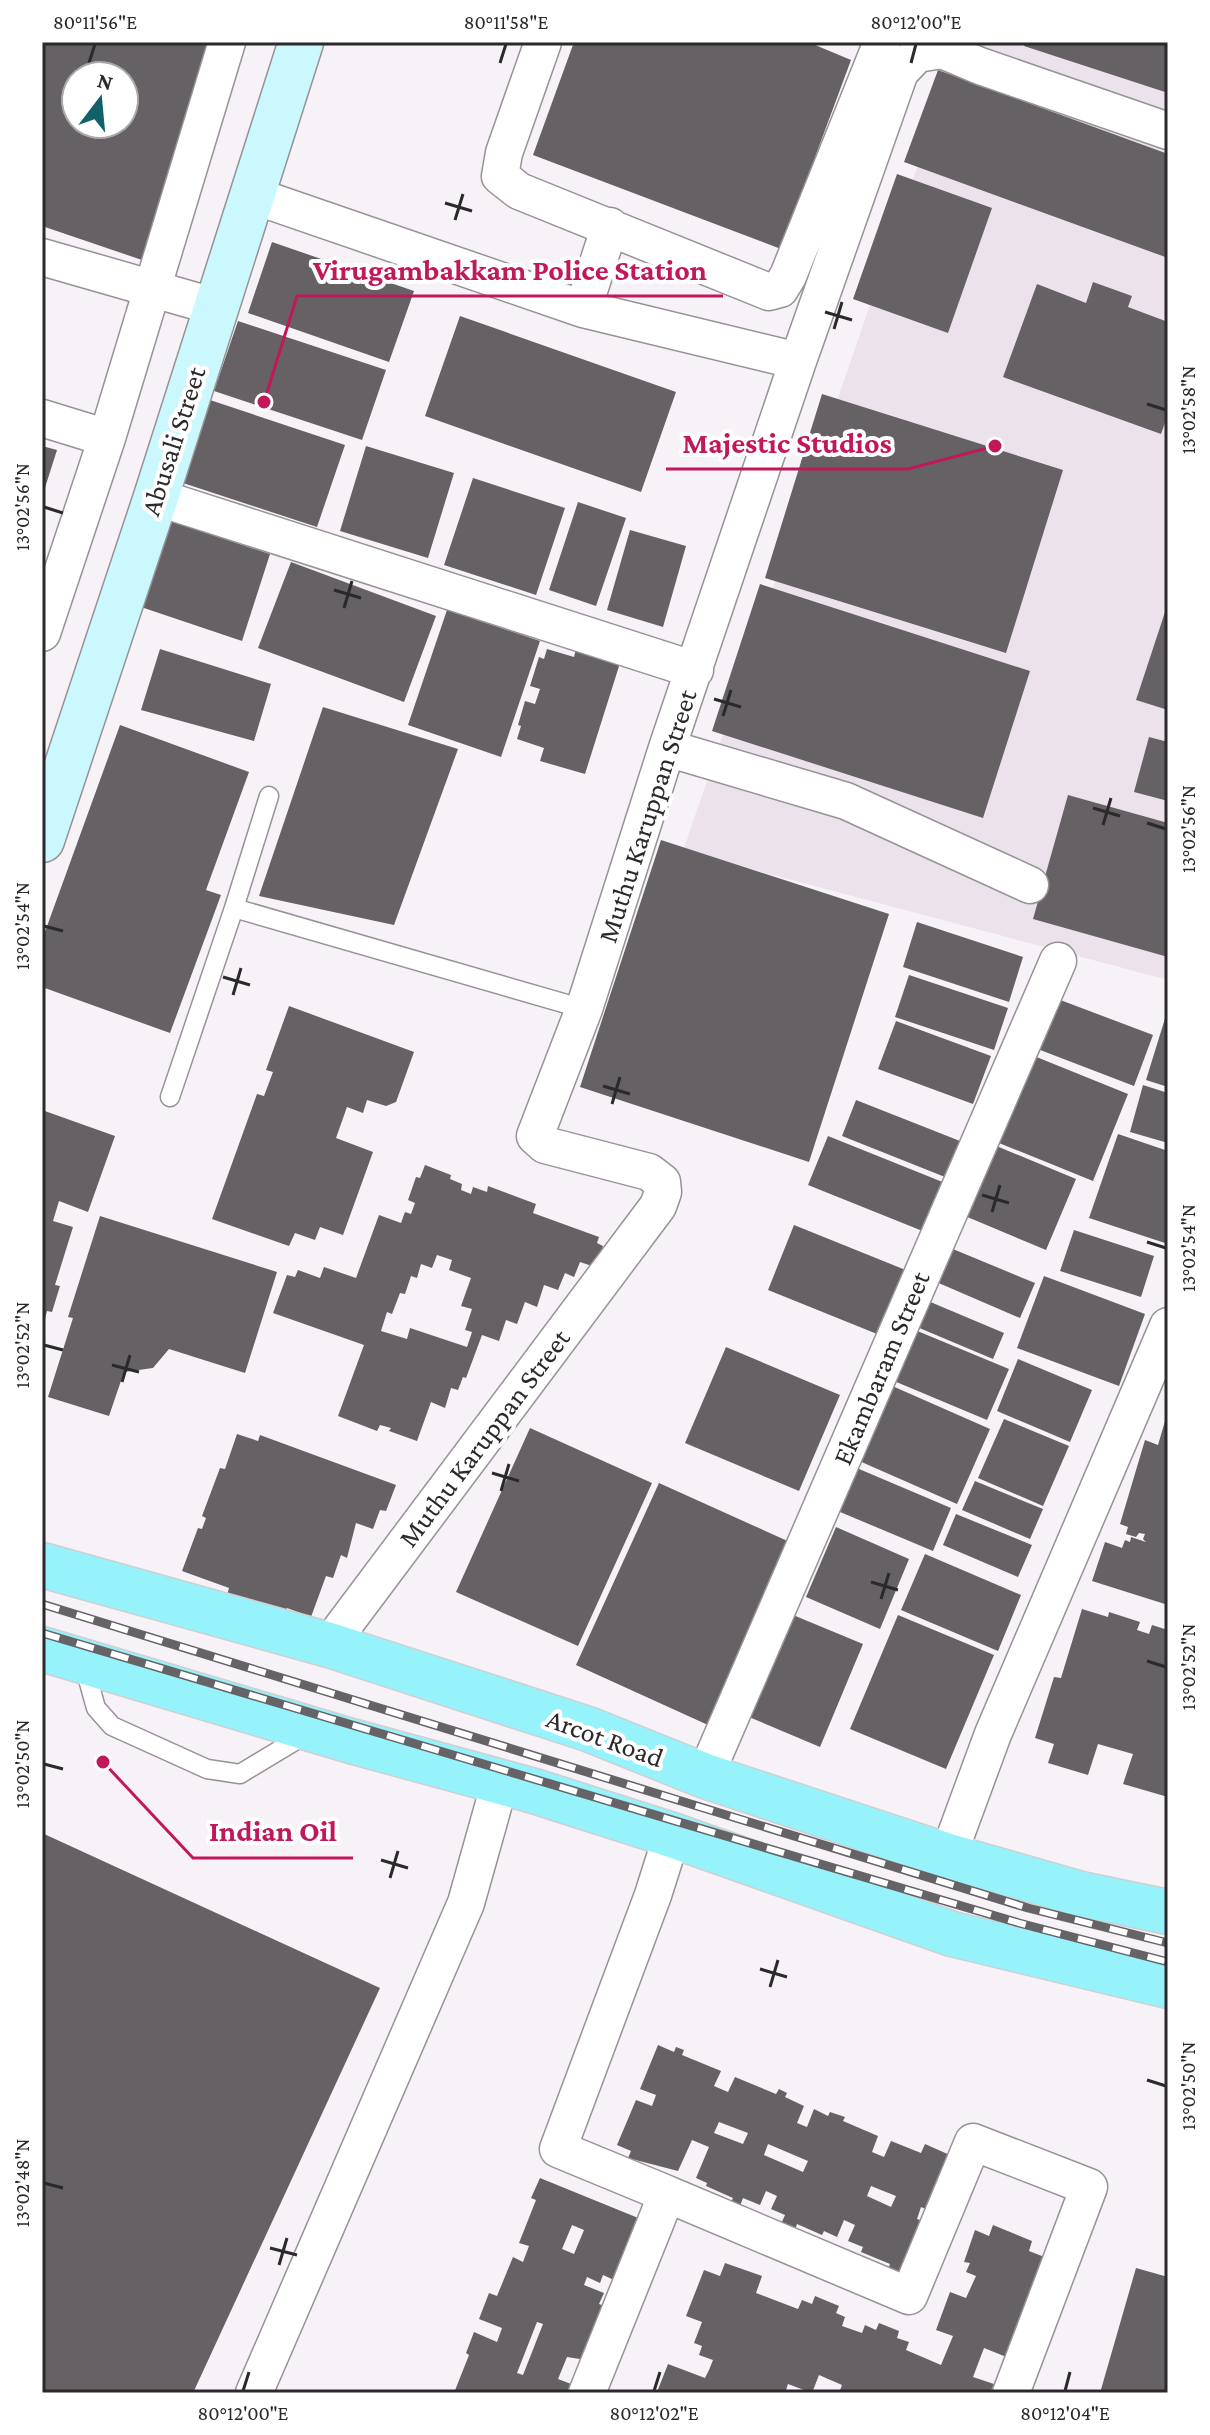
<svg xmlns="http://www.w3.org/2000/svg" width="1210" height="2435" font-family="'Crimson Pro',serif">
<style>
.built{fill:#ece2ec}
.building{fill:#656165;fill-rule:evenodd}
.lines{fill:none;stroke-linecap:round;stroke-linejoin:round}
.lane-casing{stroke:#969296;stroke-width:21}
.street-casing{stroke:#969296;stroke-width:39}
.secondary-casing{stroke:#969296;stroke-width:47}
.primary-casing{stroke:#d0d0d0;stroke-width:47}
.lane{stroke:#fff;stroke-width:18}
.street{stroke:#fff;stroke-width:36}
.secondary{stroke:#caf8fd;stroke-width:44}
.primary{stroke:#96f2fb;stroke-width:44}
.rail-casing{stroke:#666366;stroke-width:9}
.rail{stroke:#fff;stroke-width:6;stroke-dasharray:18;stroke-linecap:butt}
.ticks{fill:none;stroke:#2b292b;stroke-width:3}
.labels{text-anchor:middle;dominant-baseline:central;stroke-width:8;stroke-linejoin:round;paint-order:stroke}
.street-label{font-size:28px;fill:#2b292b;stroke:#fff}
.leader{fill:none;stroke:#c2185b;stroke-width:3}
.callout-dot{fill:#c2185b;stroke:#fff;stroke-width:3}
.callout-label{font-size:30px;text-anchor:middle;font-weight:bold;fill:#c2185b;stroke:#fff;stroke-width:8;stroke-linejoin:round;paint-order:stroke}
.neatline{fill:none;stroke:#2b292b;stroke-width:3}
.ticks-label{font-size:20px;text-anchor:middle;fill:#2b292b}
</style>
<rect width="100%" height="100%" fill="#f7f2f7"/>
<path class="built" d="M960,42H1168V980L683,851Z"/>
<path class="building" d="M42,42H215L142,260L42,226ZM76,76H124V124H76Z
M574,42H808L851,60L781,249L533,155Z
M1026,42H1168V93L1024,46Z
M938,70L1168,154V258L904,162Z
M897,174L992,208L948,333L853,299Z
M272,242L414,291L389,362L248,313Z
M1093,282L1132,296L1128,307L1168,322V414L1161,434L1003,377L1037,284L1086,303Z
M460,316L676,392L641,492L425,416Z
M238,321L386,370L362,440L214,391Z
M822,394L1063,470L1006,653L765,578Z
M210,400L345,445L317,527L183,483Z
M42,446L57,450L43,494H42Z
M366,446L454,473L428,558L340,531Z
M473,478L565,508L536,595L444,565Z
M578,502L626,518L596,606L549,590Z
M167,520L270,554L242,641L138,606Z
M630,530L686,546L663,627L607,610Z
M291,562L436,616L404,702L258,648Z
M760,584L1030,671L983,818L712,731Z
M1168,603V710L1136,700Z
M447,610L540,641L501,757L408,725Z
M160,649L271,684L254,741L141,710Z
M547,649L574,657L576,649L620,663L585,774L540,761L544,748L517,739L521,726L518,725L525,701L535,704L540,689L530,686L539,657L544,659Z
M323,707L458,749L394,925L259,896Z
M120,725L249,772L206,890L221,895L170,1033L42,987V940Z
M1149,737L1168,742V801L1134,792Z
M1068,795L1168,823V957L1033,919Z
M661,840L889,914L809,1162L580,1087Z
M917,922L1023,957L1009,1002L903,967Z
M909,975L1008,1008L994,1050L895,1017Z
M1055,998L1153,1035L1134,1086L1035,1048Z
M289,1006L414,1052L396,1102L386,1106L367,1100L363,1113L347,1107L336,1138L373,1152L343,1235L320,1227L315,1240L295,1233L289,1246L212,1219L257,1094L264,1096L273,1072L266,1070Z
M1167,1012H1168V1087L1146,1080Z
M896,1021L991,1056L973,1104L878,1069Z
M1034,1056L1128,1094L1093,1181L999,1143Z
M1143,1085L1168,1093V1143L1130,1132Z
M856,1100L960,1141L945,1177L842,1136Z
M42,1110L115,1136L88,1212L59,1201L53,1221L73,1227L55,1285L60,1286L52,1312L47,1311L43,1326Z
M1118,1134L1168,1151V1244L1089,1218Z
M828,1136L950,1185L930,1234L808,1185Z
M994,1145L1076,1179L1046,1250L965,1216Z
M425,1165L451,1175L450,1179L462,1184L461,1190L471,1194L473,1187L487,1192L488,1186L536,1204L533,1213L599,1237L597,1243L603,1246L595,1267L580,1262L574,1277L565,1273L558,1290L544,1285L537,1307L525,1302L517,1324L506,1320L499,1341L482,1335L466,1378L463,1377L458,1390L451,1388L445,1408L431,1402L417,1441L389,1431L391,1428L380,1425L377,1431L338,1416L364,1345L273,1313L287,1275L295,1277L298,1270L320,1278L324,1267L356,1278L379,1215L401,1223L405,1212L411,1214L415,1203L408,1200L416,1177L420,1178ZM437,1255L452,1260L449,1270L471,1278L461,1306L472,1309L465,1330L472,1332L467,1347L410,1328L407,1339L381,1331L387,1312L392,1314L400,1293L405,1294L411,1276L417,1278L421,1264L432,1268Z
M100,1216L277,1272L245,1373L169,1349L153,1368L124,1372L109,1416L48,1397L73,1318L68,1317Z
M794,1225L913,1273L887,1338L768,1290Z
M1074,1230L1154,1256L1141,1297L1060,1271Z
M948,1247L1035,1283L1020,1318L934,1281Z
M1044,1276L1145,1314L1119,1386L1017,1348Z
M928,1301L1004,1333L993,1359L917,1327Z
M915,1330L1009,1369L987,1420L894,1381Z
M726,1347L840,1395L799,1491L685,1443Z
M1018,1359L1092,1390L1070,1442L997,1411Z
M890,1385L990,1429L957,1504L857,1460Z
M1004,1419L1069,1446L1043,1506L978,1478Z
M1165,1421L1168,1422V1605L1092,1581L1105,1542L1122,1548L1125,1540L1130,1542L1131,1537L1146,1542L1143,1539L1145,1534L1139,1533L1136,1537L1126,1534L1128,1527L1120,1524L1145,1440L1158,1445Z
M530,1428L652,1483L578,1646L456,1592Z
M237,1434L258,1441L260,1435L396,1485L386,1511L380,1510L373,1529L356,1523L347,1558L341,1555L333,1578L326,1576L311,1617L287,1608L284,1616L227,1595L229,1588L182,1571L198,1528L202,1529L206,1518L202,1516L220,1468L225,1469Z
M852,1466L951,1508L933,1551L833,1509Z
M975,1481L1043,1509L1030,1539L962,1510Z
M659,1483L792,1543L708,1725L576,1665Z
M956,1514L1032,1545L1018,1577L943,1545Z
M836,1527L909,1559L880,1629L806,1597Z
M925,1554L1021,1595L998,1651L901,1610Z
M1082,1609L1108,1617L1109,1612L1140,1622L1137,1630L1149,1634L1152,1625L1168,1630V1797L1123,1784L1133,1754L1098,1744L1088,1775L1048,1763L1054,1744L1035,1738L1054,1677L1061,1678Z
M793,1615L863,1644L820,1747L749,1717Z
M898,1615L994,1655L946,1769L850,1729Z
M42,1833L380,1988L193,2393H42Z
M658,2045L674,2052L676,2047L684,2050L682,2055L721,2071L714,2086L728,2092L735,2077L776,2094L779,2089L787,2093L785,2097L804,2106L797,2123L807,2127L814,2109L828,2116L830,2112L845,2117L843,2121L878,2136L872,2152L884,2157L891,2141L921,2153L925,2144L952,2156L937,2214L921,2207L917,2219L933,2225L915,2269L902,2264L899,2273L888,2269L890,2264L861,2252L863,2247L848,2241L855,2225L844,2220L837,2237L824,2231L822,2235L797,2224L795,2230L781,2224L785,2215L771,2209L777,2196L766,2191L760,2205L743,2198L740,2206L731,2202L733,2198L706,2186L707,2183L696,2178L709,2147L692,2140L678,2171L628,2158L631,2151L617,2145L636,2100L652,2106L656,2095L640,2089ZM719,2122L748,2133L743,2144L714,2133ZM768,2144L808,2161L803,2172L764,2155ZM871,2186L896,2196L891,2207L867,2196Z
M540,2178L648,2222L614,2280L603,2275L600,2283L587,2277L584,2285L604,2293L599,2304L607,2307L586,2360L567,2357L558,2379L579,2387L577,2393H454L469,2355L466,2353L474,2332L497,2342L502,2328L479,2319L489,2293L497,2296L513,2257L523,2262L529,2246L519,2243L536,2200L531,2198ZM572,2225L584,2230L574,2254L562,2249ZM537,2322L543,2324L523,2375L517,2373Z
M993,2225L1032,2241L1029,2251L1047,2258L1009,2358L984,2348L973,2377L994,2384L990,2393H839L842,2385L819,2375L812,2393L788,2384L785,2393L657,2392L668,2364L705,2378L709,2370L713,2360L699,2355L702,2346L694,2343L702,2322L686,2316L704,2270L720,2276L725,2263L762,2276L756,2293L798,2309L802,2300L812,2304L815,2296L839,2306L836,2313L845,2317L842,2326L862,2333L865,2325L876,2330L879,2323L899,2331L897,2338L909,2342L906,2350L941,2365L953,2336L936,2330L950,2292L966,2298L976,2276L966,2272L970,2263L964,2262L975,2230L989,2236Z
M1136,2268L1168,2277V2393H1100Z"/>
<g class="lines">
<g class="lane-casing">
<path id="lane" d="M234,908L269,796
M170,1097L234,908L584,1009
M84,1665L96,1708L112,1726L207,1769L240,1774L308,1733"/>
</g>
<g class="street-casing">
<path id="street" d="M543,42L504,153L500,176L519,191L769,292L780,289L788,276L882,42
M252,195L583,309L798,361L667,748L584,1009L535,1136L545,1145L649,1172L662,1182L663,1192L658,1206L329,1645
M42,257L216,307
M583,309L610,226
M798,361L900,72L917,54L942,50L980,66L1168,131
M42,418L107,438
M156,497L695,670
M42,633L107,438L227,42
M667,748L846,801L1030,885
M705,1776L1058,961
M948,1856L993,1734L1168,1326
M667,2194L909,2296L973,2142L1089,2187L1011,2393
M254,2393L466,1903L500,1782
M587,2393L667,2194L558,2149L653,1895L672,1835"/>
</g>
<g class="secondary-casing">
<path id="secondary" d="M42,840L156,497L301,42"/>
</g>
<g class="primary-casing">
<path id="primary" d="M42,1565L329,1645L588,1729L705,1776L948,1856L1081,1894L1168,1912
M42,1649L351,1741L534,1791L672,1835L952,1934L1168,1986"/>
</g>
<use href="#lane" class="lane"/>
<use href="#street" class="street"/>
<use href="#secondary" class="secondary"/>
<use href="#primary" class="primary"/>
<g class="rail-casing">
<path id="rail" d="M42,1604L1028,1908L1168,1943
M42,1633L1019,1923L1168,1962"/>
</g>
<use href="#rail" class="rail"/>
</g>
<path class="ticks" d="M89,63L95,44M500,63L506,44M911,63L916,44M445,203L472,211M455,220L463,194M825,312L852,320M834,329L842,302M1147,404L1166,410M44,507L63,513M334,590L361,598M344,608L352,581M714,699L741,707M723,716L731,690M1093,808L1120,816M1147,823L1166,829M1103,825L1111,798M44,926L63,931M223,977L250,985M233,995L241,968M603,1086L630,1094M612,1104L620,1077M982,1195L1009,1203M992,1212L1000,1185M1147,1242L1166,1248M44,1345L63,1350M112,1365L139,1372M122,1382L130,1355M492,1473L519,1481M501,1491L509,1464M871,1582L898,1590M881,1599L889,1573M1147,1661L1166,1667M44,1764L63,1769M381,1860L408,1868M390,1878L398,1851M760,1969L787,1977M770,1987L778,1960M1147,2080L1166,2086M44,2183L63,2188M270,2248L297,2255M279,2265L287,2238M243,2391L249,2372M654,2391L660,2372M1065,2391L1070,2372"/>
<g class="labels">
<g class="street-label">
<text transform="translate(173 441) rotate(-72)">Abusali Street</text>
<text transform="translate(647 816) rotate(-72)">Muthu Karuppan Street</text>
<text transform="translate(881 1368) rotate(-67)">Ekambaram Street</text>
<text transform="translate(484 1438) rotate(-53)">Muthu Karuppan Street</text>
<text transform="translate(605 1738) rotate(20)">Arcot Road</text>
</g>
</g>
<path class="leader" d="M264 402L297 296H723M995 446L908 469H666M103 1762L193 1858H353"/>
<g class="callout-dot">
<circle cx="264" cy="402" r="8"/>
<circle cx="995" cy="446" r="8"/>
<circle cx="103" cy="1762" r="8"/>
</g>
<g class="callout-label">
<text x="510" y="280">Virugambakkam Police Station</text>
<text x="787" y="453">Majestic Studios</text>
<text x="273" y="1841">Indian Oil</text>
</g>
<rect width="1210" height="2435" fill="none" stroke="#ffffff" stroke-width="88"/>
<g transform="translate(100 100) rotate(16)"><circle r="38" fill="#ffffff" stroke="#aaa9aa" stroke-width="2"/>
<path d="M0-6L14 30L0 20L-14 30Z" fill="#116169"/>
<text y="-12" font-size="22" font-weight="bold" text-anchor="middle" fill="#2b292b">N</text>
</g>
<rect x="44" y="44" width="1122" height="2347" class="neatline"/>
<g class="ticks-label">
<text x="95" y="29">80°11'56"E</text>
<text x="506" y="29">80°11'58"E</text>
<text x="916" y="29">80°12'00"E</text>
<text transform="translate(1188 410) rotate(-90)" y="7">13°02'58"N</text>
<text transform="translate(22 507) rotate(-90)" y="7">13°02'56"N</text>
<text transform="translate(1188 829) rotate(-90)" y="7">13°02'56"N</text>
<text transform="translate(22 926) rotate(-90)" y="7">13°02'54"N</text>
<text transform="translate(1188 1248) rotate(-90)" y="7">13°02'54"N</text>
<text transform="translate(22 1345) rotate(-90)" y="7">13°02'52"N</text>
<text transform="translate(1188 1667) rotate(-90)" y="7">13°02'52"N</text>
<text transform="translate(22 1764) rotate(-90)" y="7">13°02'50"N</text>
<text transform="translate(1188 2086) rotate(-90)" y="7">13°02'50"N</text>
<text transform="translate(22 2183) rotate(-90)" y="7">13°02'48"N</text>
<text x="243" y="2420">80°12'00"E</text>
<text x="654" y="2420">80°12'02"E</text>
<text x="1065" y="2420">80°12'04"E</text>
</g>
</svg>
